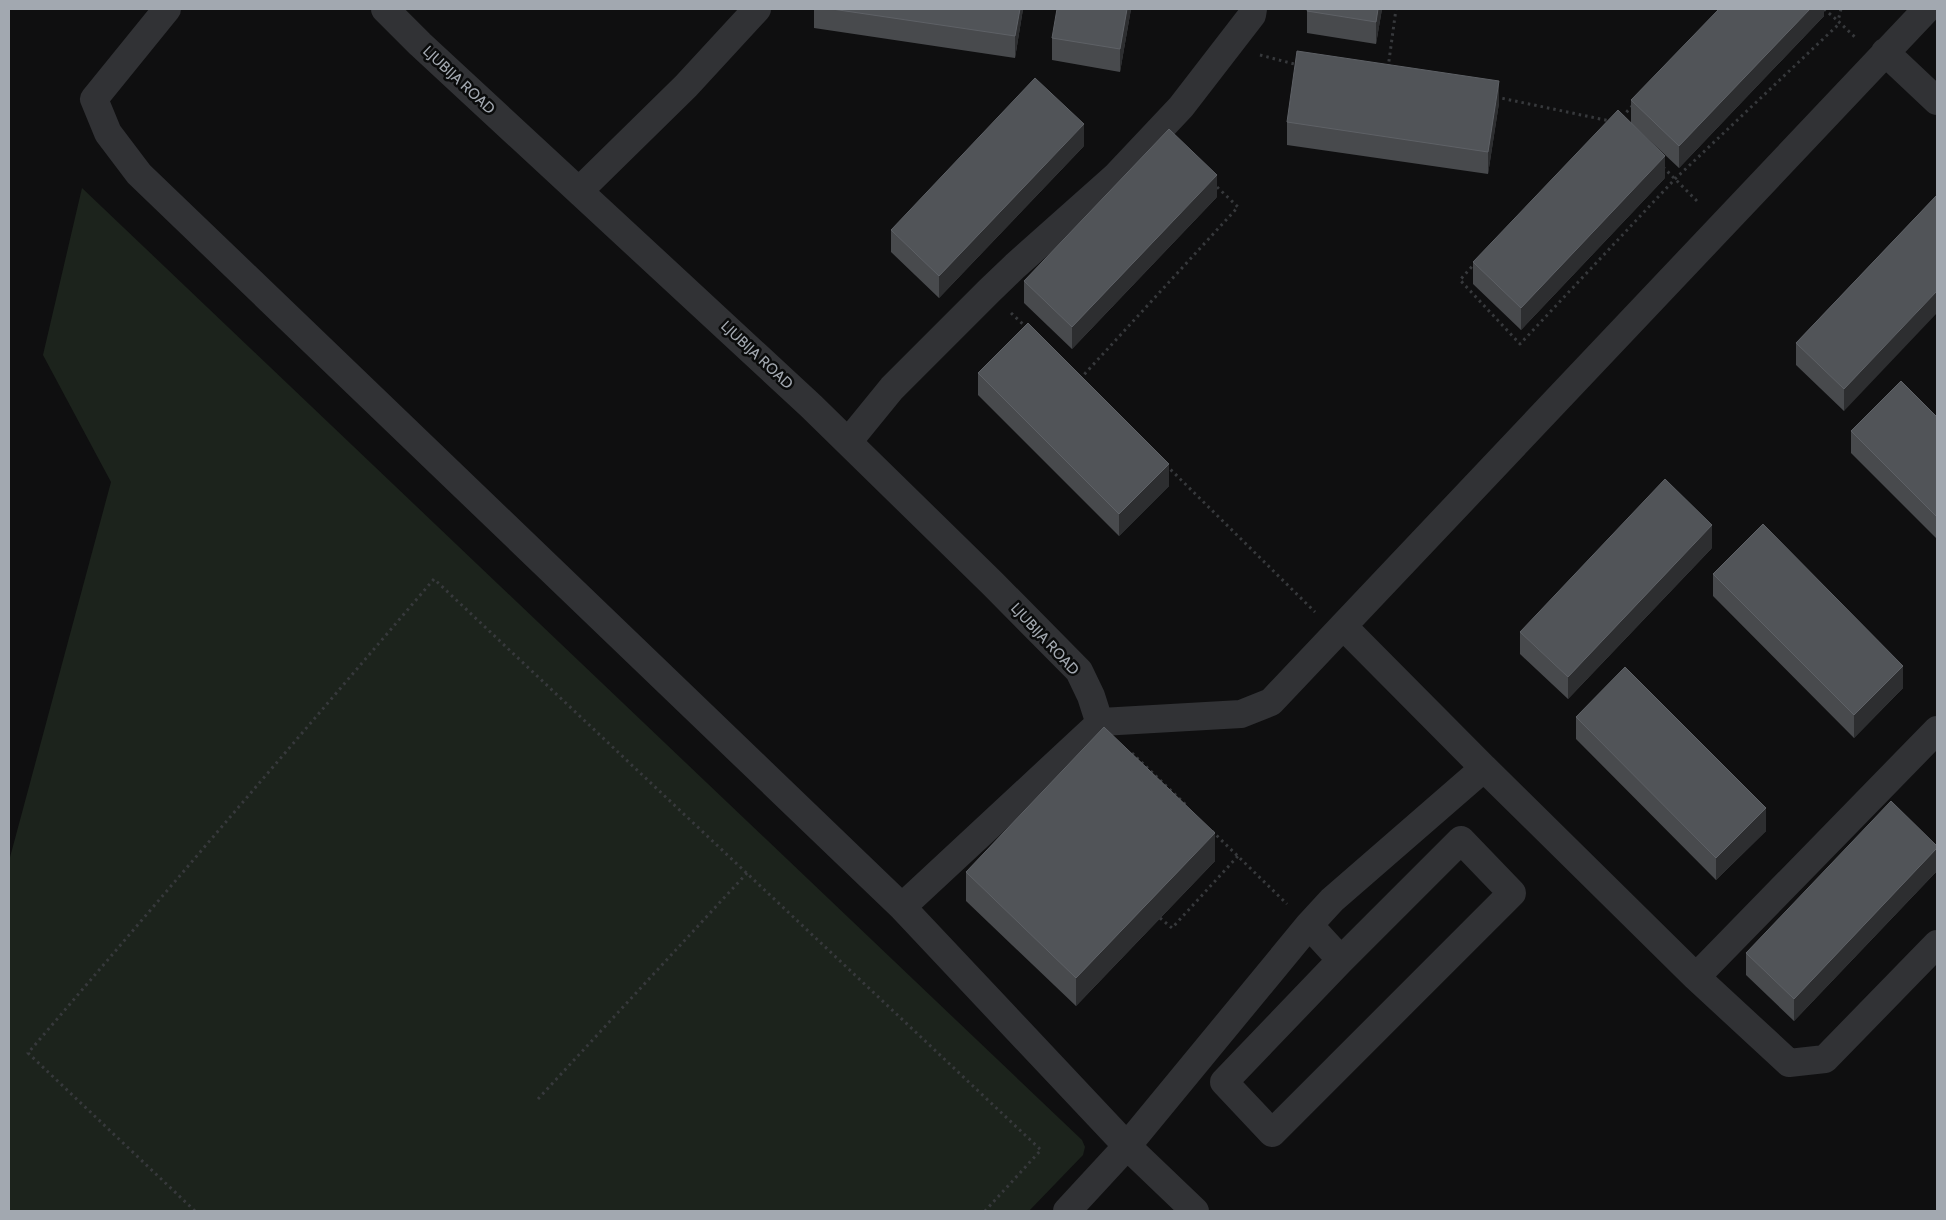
<svg xmlns="http://www.w3.org/2000/svg" width="1946" height="1220" font-family="Cabin,sans-serif">
<style>
.green{fill:#1c231c}
.lines{fill:none;stroke-linecap:round;stroke-linejoin:round}
.path{stroke:#37393c;stroke-width:3;stroke-dasharray:2.5 4;stroke-linecap:butt}
.minor{stroke:#313235;stroke-width:28}
.wall{fill:#484a4d}
.shaded-wall{fill:#2d2e30}
.building{fill:#515458;stroke:#5e6166}
.labels{text-anchor:middle;dominant-baseline:central;stroke-width:5;stroke-linejoin:round;paint-order:stroke}
.street-label{font-size:15px;fill:#a2a8b0;stroke:#0a0b0b}
</style>
<rect width="100%" height="100%" fill="#0f0f10"/>
<path class="green" d="M82,188L1082,1140L1085,1147L1083,1155L1029,1211H9V861L111,482L43,355Z"/>
<g class="lines">
<path class="path" d="M1824,9L1838,21
M1841,9L1838,21L1856,38
M1260,55L1298,65
M1388,68L1396,9
M1496,97L1610,121
M1622,117L1633,105
M1663,167L1699,203
M1476,262L1460,280L1520,344L1675,179L1840,23
M1011,313L1026,327
M1080,379L1238,207L1215,185
M1166,465L1315,612
M1132,753L1187,806
M1212,831L1287,904
M1160,918L1172,928L1238,856
M538,1099L747,873
M195,1211L28,1053L434,579L1041,1150L985,1211"/>
<path class="minor" d="M167,9L94,99L108,133L139,174L902,907L1127,1146L1195,1211
M385,9L420,44L811,406L993,584L1079,671L1091,696L1100,724
M1885,52L1937,101
M579,191L686,86L757,9
M848,442L892,388L989,291L1015,266L1115,177L1181,107L1252,15L1253,9
M1343,626L1484,768
M902,907L1101,722L1241,714L1271,702L1927,9
M1309,925L1341,960L1224,1082L1272,1133L1512,893L1461,840L1341,960
M1696,977L1789,1063L1825,1059L1937,944
M1067,1211L1127,1146L1309,925L1332,900L1484,768L1696,977L1937,730"/>
</g>
<path class="wall" d="M814,9H1023L1015,58L814,28Z
M1131,9L1120,72L1052,60V38Z
M1382,9L1376,44L1307,33V11Z
M1824,9V16L1679,168L1631,123V100Z
M1499,103L1488,174L1287,145V122Z
M1084,146L939,298L891,252V230Z
M1665,178L1521,330L1473,284V262Z
M1937,195L1844,411L1796,365V343Z
M1217,197L1072,349L1024,303V281Z
M978,373L1169,486L1119,536L978,395Z
M1937,417V539L1851,453V431Z
M1712,548L1568,699L1520,654V632Z
M1713,574L1903,688L1854,738L1713,596Z
M1576,717L1766,831L1716,880L1576,739Z
M1937,755V779L1936,778V756Z
M1937,846V871L1794,1021L1746,975V953Z
M1215,861L1076,1006L966,901V872Z"/>
<path class="shaded-wall" d="M1020,9H1023L1015,58V36Z
M1127,9H1131L1120,72V49Z
M1378,9H1382L1376,44V22Z
M1810,9H1824V16L1679,168V146Z
M1499,81V103L1488,174V152Z
M1084,124V146L939,298V276Z
M1665,156V178L1521,330V308Z
M1217,175V197L1072,349V327Z
M1937,291V313L1844,411V389Z
M1169,464V486L1119,536V514Z
M1712,525V548L1568,699V677Z
M1903,666V688L1854,738V715Z
M1766,808V831L1716,880V858Z
M1215,833V861L1076,1006V978Z
M1937,848V871L1794,1021V999Z"/>
<path class="building" d="M832,9H1020L1015,36Z
M1057,9H1127L1120,49L1052,38Z
M1308,9H1378L1376,22L1307,11Z
M1719,9H1810L1679,146L1631,100Z
M1297,51L1499,81L1488,152L1287,122Z
M1035,78L1084,124L939,276L891,230Z
M1618,110L1665,156L1521,308L1473,262Z
M1169,129L1217,175L1072,327L1024,281Z
M1937,195V291L1844,389L1796,343Z
M1028,323L1169,464L1119,514L978,373Z
M1901,381L1937,417V517L1851,431Z
M1665,479L1712,525L1568,677L1520,632Z
M1763,524L1903,666L1854,715L1713,574Z
M1625,667L1766,808L1716,858L1576,717Z
M1104,727L1215,833L1076,978L966,872Z
M1891,801L1937,846V848L1794,999L1746,953Z"/>
<g class="labels">
<g class="street-label">
<text transform="translate(459 80) rotate(43)">LJUBIJA ROAD</text>
<text transform="translate(757 355) rotate(43)">LJUBIJA ROAD</text>
<text transform="translate(1045 639) rotate(47)">LJUBIJA ROAD</text>
</g>
</g>
<rect width="1946" height="1220" fill="none" stroke="#a2a8b0" stroke-width="20"/>
</svg>
